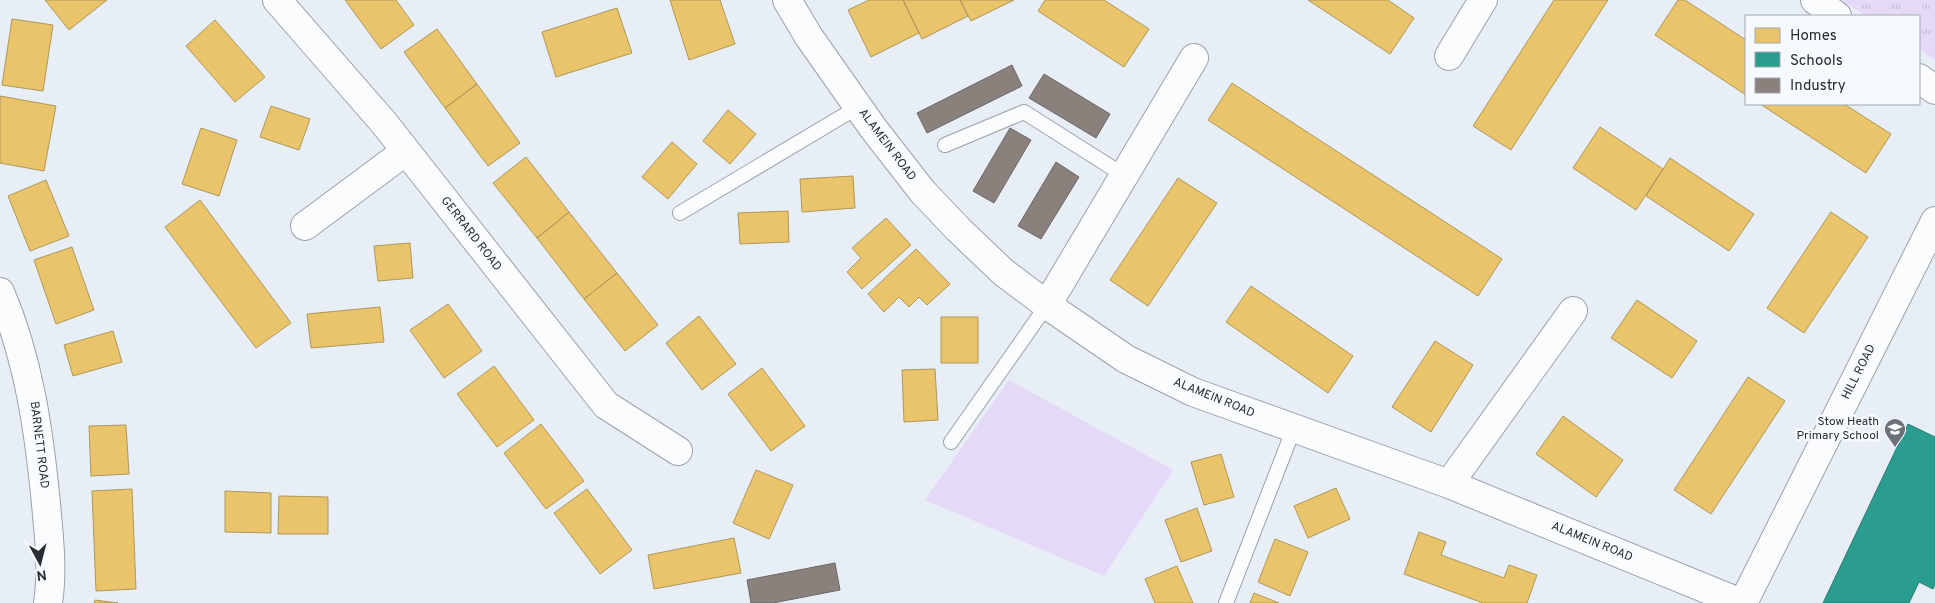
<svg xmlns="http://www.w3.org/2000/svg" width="1935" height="603" font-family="Overpass,sans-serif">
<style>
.grass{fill:url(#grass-tufts)}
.garden{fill:#e4daf7}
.homes{fill:#e9c46a;stroke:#af975a}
.schools{fill:#2a9d8f;stroke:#297b74}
.industry{fill:#8a817c;stroke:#6c6866}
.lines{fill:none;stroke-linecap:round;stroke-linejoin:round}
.service-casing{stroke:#9ca2a9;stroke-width:16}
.minor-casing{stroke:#9ca2a9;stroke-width:30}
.service{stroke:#fbfcfe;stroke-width:14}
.minor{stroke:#fbfcfe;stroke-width:28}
.labels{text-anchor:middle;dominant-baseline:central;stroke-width:5;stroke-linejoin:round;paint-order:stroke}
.street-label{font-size:12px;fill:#272d34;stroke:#f6f9fd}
.poi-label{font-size:12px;fill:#272d34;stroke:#f6f9fd;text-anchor:end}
</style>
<defs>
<pattern id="grass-tufts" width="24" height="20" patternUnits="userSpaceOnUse" patternTransform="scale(1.25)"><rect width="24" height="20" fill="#e4daf7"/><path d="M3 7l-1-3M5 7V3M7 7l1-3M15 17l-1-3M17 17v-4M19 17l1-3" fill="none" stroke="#c4bbd4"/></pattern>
</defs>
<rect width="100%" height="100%" fill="#e7eef6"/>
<path class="grass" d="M1841,0H1935V60L1919,49V16H1866Z"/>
<path class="garden" d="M1009,380L1173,470L1104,576L925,500Z"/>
<path class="homes" d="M45,0H107L69,30Z
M345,0H396L414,25L381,49Z
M670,0H720L735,44L689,60Z
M869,0H903L919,33L871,57L848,10Z
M903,0H960L968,16L922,39Z
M960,0H1014L971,21Z
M1045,0H1104L1149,29L1124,67L1038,11Z
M1308,0H1388L1414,18L1390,54Z
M1554,0H1608L1511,150L1473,126Z
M1678,0H1685L1746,40V95L1655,35Z
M617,8L632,53L556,77L542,32Z
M12,19L53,25L43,91L2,85Z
M215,20L265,77L235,102L186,46Z
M437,29L477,84L445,108L404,52Z
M1232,83L1502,259L1478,296L1208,120Z
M477,84L520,143L488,166L445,108Z
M0,96L56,106L44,171L0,163Z
M1760,104H1844L1891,134L1866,173Z
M271,106L310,119L299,150L260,137Z
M728,110L756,134L730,164L703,141Z
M1600,127L1663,169L1636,210L1573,168Z
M201,128L237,140L219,196L182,184Z
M672,142L697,164L668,199L642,177Z
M526,157L569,212L537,238L493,183Z
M1670,158L1754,214L1729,251L1646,196Z
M853,176L855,208L802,212L800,179Z
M1178,178L1217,203L1148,306L1110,280Z
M46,180L69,236L30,251L8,196Z
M200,200L291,323L256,348L165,227Z
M788,211L789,242L740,244L738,213Z
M569,212L617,273L584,299L537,238Z
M1831,212L1868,237L1804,333L1767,308Z
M886,218L911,245L862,289L847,272L861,258L852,248Z
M410,243L413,278L378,281L374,246Z
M72,247L94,310L56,324L34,260Z
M916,249L950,284L927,305L919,297L909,307L899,297L884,312L868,294Z
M617,273L658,325L625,351L584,299Z
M1251,286L1353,356L1328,393L1226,322Z
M1637,300L1697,341L1672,378L1611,338Z
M448,304L482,351L444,378L410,330Z
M380,307L384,342L311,348L307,314Z
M699,316L736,364L702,390L666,343Z
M941,317H978V363H941Z
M113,331L122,362L73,376L64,345Z
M1435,341L1473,365L1431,432L1392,407Z
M494,366L534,420L497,447L457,394Z
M762,368L805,426L771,451L728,394Z
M935,369L938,420L904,422L902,370Z
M1748,377L1785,401L1711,514L1674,490Z
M1563,416L1623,460L1596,497L1536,454Z
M541,424L584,481L546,509L504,453Z
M126,425L129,474L91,476L89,426Z
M1221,454L1234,497L1204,505L1191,462Z
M756,470L793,485L769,539L733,523Z
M1336,488L1350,519L1308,538L1294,506Z
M132,489L136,589L96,591L92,491Z
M587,489L632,550L600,574L554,513Z
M225,491L271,493V533L225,532Z
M279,496L328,497V534H278Z
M1197,508L1212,551L1181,562L1165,520Z
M1419,532L1446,542L1441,555L1504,578L1509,565L1537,575L1527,603H1483L1404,574Z
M734,538L741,573L654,589L648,555Z
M1275,539L1308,552L1290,596L1258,582Z
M1177,566L1193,603H1155L1145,579Z
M1254,593L1279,603H1250Z
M95,600L118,603H94Z"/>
<path class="schools" d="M1908,424L1935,437V584L1933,589L1919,582L1909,603H1823Z"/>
<path class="industry" d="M1012,65L1022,86L927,133L917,113Z
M1044,74L1110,114L1096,138L1029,98Z
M1010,128L1031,140L994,203L973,191Z
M1056,162L1079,177L1041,239L1018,226Z
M835,563L840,590L773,603H751L747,580Z"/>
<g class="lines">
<g class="service-casing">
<path id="service" d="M945,145L1024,112L1125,176
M680,213L858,107
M951,442L1047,305
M1226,603L1294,428"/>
</g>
<g class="minor-casing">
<path id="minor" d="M277,0L384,123L606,405L678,451
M787,0L809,37L873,128L922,191L958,229L1003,272L1047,305L1126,359L1193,392L1449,484L1741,603
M1815,0L1837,16
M1449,56L1483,0
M1919,78L1935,90
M305,226L406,151
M0,292C29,360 39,431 46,504C49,537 53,570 48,603
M1047,305L1194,58
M1449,484L1573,311
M1743,603L1935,221"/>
</g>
<use href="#service" class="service"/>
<use href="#minor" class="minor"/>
</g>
<defs>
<g id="school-pin" transform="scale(1.125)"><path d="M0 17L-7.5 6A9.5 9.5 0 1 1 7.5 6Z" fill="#6a7178" stroke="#f6f9fd"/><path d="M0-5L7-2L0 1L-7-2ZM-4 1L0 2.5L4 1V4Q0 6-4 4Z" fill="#fff"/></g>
</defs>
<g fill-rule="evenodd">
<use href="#school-pin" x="1895" y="429"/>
</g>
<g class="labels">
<g class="street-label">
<text transform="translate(887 145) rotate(53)">ALAMEIN ROAD</text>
<text transform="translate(471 234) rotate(52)">GERRARD ROAD</text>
<text transform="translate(1859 372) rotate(-63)">HILL ROAD</text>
<text transform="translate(1214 398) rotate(22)">ALAMEIN ROAD</text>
<text transform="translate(39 445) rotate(83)">BARNETT ROAD</text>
<text transform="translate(1592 542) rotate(22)">ALAMEIN ROAD</text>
</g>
<g class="poi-label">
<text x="1879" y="422">Stow Heath<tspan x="1879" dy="14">Primary School</tspan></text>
</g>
</g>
<rect x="1745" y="15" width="175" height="90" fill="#f6f9fd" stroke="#a3a7ad"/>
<rect x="1755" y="28" width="25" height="15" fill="#e9c46a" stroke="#a3a7ad"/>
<text x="1790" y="40" font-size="15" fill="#272d34">Homes</text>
<rect x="1755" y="52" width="25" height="15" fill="#2a9d8f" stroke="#a3a7ad"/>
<text x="1790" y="65" font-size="15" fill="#272d34">Schools</text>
<rect x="1755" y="78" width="25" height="15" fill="#8a817c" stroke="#a3a7ad"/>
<text x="1790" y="90" font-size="15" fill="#272d34">Industry</text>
<g transform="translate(40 563) rotate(173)" stroke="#f6f9fd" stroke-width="4" paint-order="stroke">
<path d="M0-4L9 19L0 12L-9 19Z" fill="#272d34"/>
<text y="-8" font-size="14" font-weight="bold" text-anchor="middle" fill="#272d34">N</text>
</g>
</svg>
